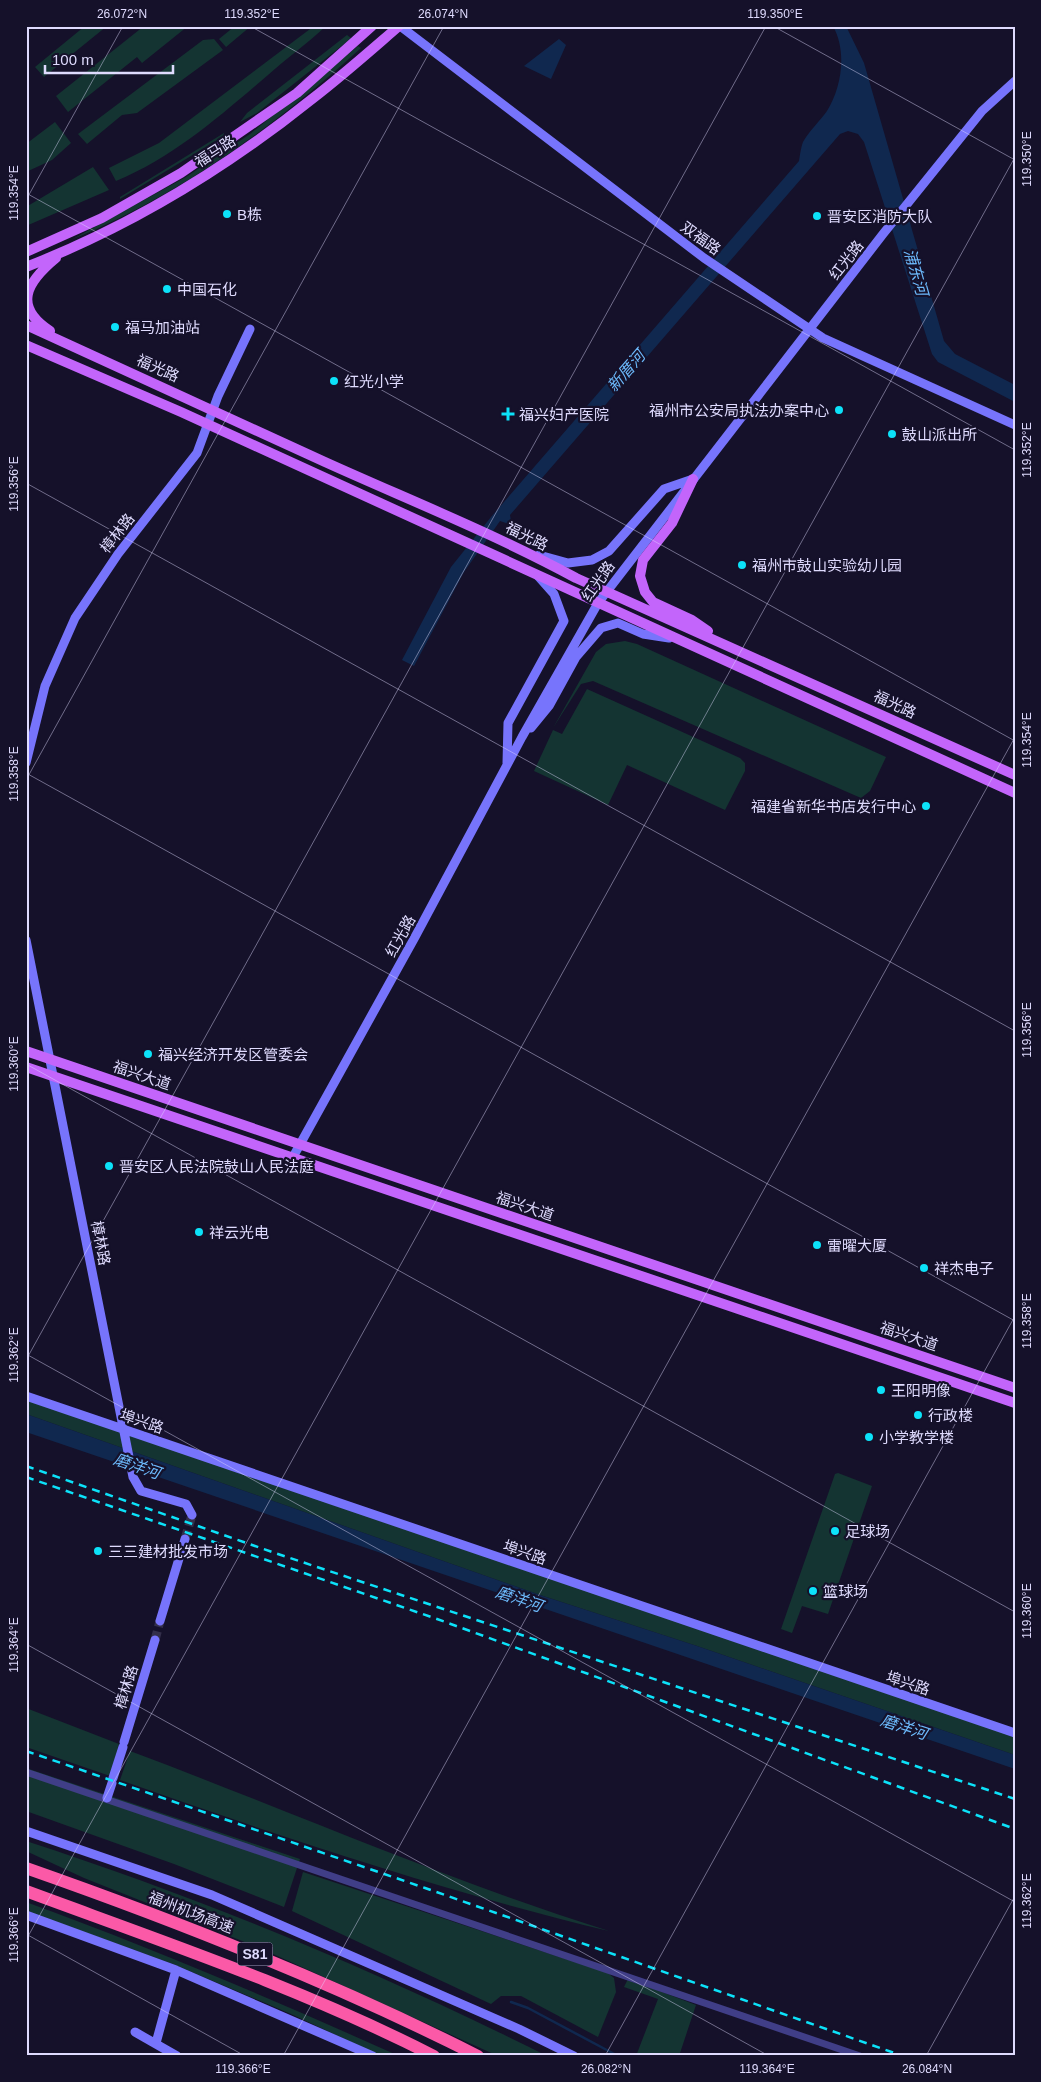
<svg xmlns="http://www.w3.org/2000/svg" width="1041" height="2082" font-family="Helvetica,'Noto Sans SC',sans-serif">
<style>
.green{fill:#143432}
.water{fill:#10284f}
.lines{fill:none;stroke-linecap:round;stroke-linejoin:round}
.stream{stroke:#10284f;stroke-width:2.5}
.secondary-tunnel{stroke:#332f4a;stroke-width:9;stroke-dasharray:9 4.5;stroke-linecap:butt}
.street{stroke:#403e87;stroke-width:7}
.secondary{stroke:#7774fc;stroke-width:9}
.primary{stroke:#c365fb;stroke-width:10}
.highway{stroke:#fb59a7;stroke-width:12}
.rail{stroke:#0ce2f9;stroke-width:2.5;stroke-dasharray:8 6;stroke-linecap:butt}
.ticks{fill:none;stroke:#dfdbfe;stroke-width:1;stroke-opacity:0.45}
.poi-dot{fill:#0ce2f9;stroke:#15112a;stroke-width:2}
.labels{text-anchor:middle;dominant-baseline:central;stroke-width:4.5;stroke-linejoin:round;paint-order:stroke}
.shield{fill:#15112a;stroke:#a29ebe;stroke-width:1}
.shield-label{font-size:14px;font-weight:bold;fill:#dfdbfe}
.street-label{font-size:15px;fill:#dfdbfe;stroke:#15112a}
.poi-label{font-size:15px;fill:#dfdbfe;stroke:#15112a;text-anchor:start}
.water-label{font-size:16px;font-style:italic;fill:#6cb9fb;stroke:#15112a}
.neatline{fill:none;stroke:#dfdbfe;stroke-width:2}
.ticks-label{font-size:12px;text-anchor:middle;fill:#dfdbfe}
</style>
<rect width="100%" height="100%" fill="#15112a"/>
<path class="green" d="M85,26H107L44,77L35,67Z
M144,26H188L142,63L137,57L68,112L56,96Z
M235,26H251L226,47L219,39Z
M314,26H326C308,43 287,58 268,75C221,115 174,157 116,181L109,168L159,143Z
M347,35L351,38L344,44L257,113L240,122L247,113Z
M214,39L223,50L137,113L122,115L87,144L78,134L203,40Z
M358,46L361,48C275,126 179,196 71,240L186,177L250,134Z
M55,122L71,143L52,160L26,172V144Z
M224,133V136L120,199V197Z
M93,167L109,190L26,226V207Z
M625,641L637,644L886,757L870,791L861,798L593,681L581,684L553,728L596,652L606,644Z
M587,689L740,758L745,763V771L725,810L627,765L608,805L534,771L553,730L562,734Z
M26,1398L1015,1736V1755L697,1646L543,1596L26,1414Z
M838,1473L872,1486L828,1614L802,1606L792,1633L781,1629L835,1474Z
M26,1708L119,1744L110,1776L26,1747Z
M130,1751C290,1811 446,1880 609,1931C443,1891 281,1837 120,1780Z
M26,1768L300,1859L284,1907L174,1864L26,1811Z
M26,1841C205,1899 379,1972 547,2056H498L262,1949L84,1878L26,1851Z
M303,1872L608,1973L614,1978L616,1992L598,2037L521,1996H501L491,2004L292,1911Z
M26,1902C153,1948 276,2001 399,2056H381L291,2014L173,1964L26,1911Z
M628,1979L696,2005L679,2056H636L658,1999L624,1987Z"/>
<path class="water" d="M833,26H846L864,63L944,341L955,354L1015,385V402L938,362L932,354L864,142L858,134L848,131L840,134L510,515L511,521L509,524L500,521L464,572L414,666L402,660L451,567L491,517L799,161C800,155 801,147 803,142C809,131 820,121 827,111C842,87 847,51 833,26Z
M559,39L566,45L551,79L524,66Z
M26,1414L543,1596L697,1646L1015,1755V1769L26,1432Z"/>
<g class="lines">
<path class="stream" d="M511,2002L528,2008L618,2056"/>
<path class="secondary-tunnel" d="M185,1539L192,1515
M155,1640L160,1621"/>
<path class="street" d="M26,1772L860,2056"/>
<path class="secondary" d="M400,26L704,258L823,338L1015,425
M539,555L568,563L592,560L609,551L664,489L693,479
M531,728L549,706L576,657L601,628L618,623L643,634L669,638
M26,763L45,686L75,618L118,554L197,453L218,396L250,329
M507,763L508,723L564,621L554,594L538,576
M26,940L133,1477L141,1491L186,1504L192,1515
M293,1157L415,937L522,737L598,603L883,234L982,111L1015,81
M26,1396L1015,1733
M160,1621L185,1539
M124,1742L155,1640
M113,1778L123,1747
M107,1798L112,1783
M26,1831L212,1895L519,2029L574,2056
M26,1915L176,1970L373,2056
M135,2032L177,2056
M156,2043L176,1970"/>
<path class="primary" d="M26,252L102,218L181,173L297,93L372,26
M26,267C129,227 226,168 312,99C342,76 370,51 399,26
M26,325C126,370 225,417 325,462C409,500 495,534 576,578L1015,775
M50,331C12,306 27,282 56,258
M26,345L181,412L1015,793
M693,479L672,523L643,560L640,576L645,592L653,602L692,620L708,631
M26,1051L1015,1388
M26,1067L1015,1403"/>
<path class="highway" d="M26,1868C180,1922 332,1982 478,2056
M26,1891C164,1942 303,1989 434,2056"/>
<path class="rail" d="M26,1466L275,1553L1015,1799
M26,1477L437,1619L1015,1829
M26,1751L425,1888L903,2056"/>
</g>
<path class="ticks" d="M250,26L1015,450M773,26L1015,160M26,193L1015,741M26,200L123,26M26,483L1015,1031M26,773L1015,1321M26,780L444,26M26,1064L1015,1612M26,1354L1015,1902M26,1360L766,26M26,1644L769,2056M26,1934L245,2056M26,1940L1015,157M283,2056L1015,737M605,2056L1015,1316M926,2056L1015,1896"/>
<g class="poi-dot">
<circle cx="227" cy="214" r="5"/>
<circle cx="817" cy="216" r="5"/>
<circle cx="167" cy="289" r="5"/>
<circle cx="115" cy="327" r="5"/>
<circle cx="334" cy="381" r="5"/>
<circle cx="839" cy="410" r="5"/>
<path d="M505.5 406.5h5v5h5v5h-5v5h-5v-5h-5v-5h5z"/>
<circle cx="892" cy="434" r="5"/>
<circle cx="742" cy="565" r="5"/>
<circle cx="926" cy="806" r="5"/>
<circle cx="148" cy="1054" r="5"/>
<circle cx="109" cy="1166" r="5"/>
<circle cx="199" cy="1232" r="5"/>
<circle cx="817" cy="1245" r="5"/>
<circle cx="924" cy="1268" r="5"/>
<circle cx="881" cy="1390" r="5"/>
<circle cx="918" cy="1415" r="5"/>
<circle cx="869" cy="1437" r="5"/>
<circle cx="835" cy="1531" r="5"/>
<circle cx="98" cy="1551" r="5"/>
<circle cx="813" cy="1591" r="5"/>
</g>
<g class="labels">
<rect class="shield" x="237.5" y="1942.5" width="35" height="23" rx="4"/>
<g class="shield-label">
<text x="255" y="1954">S81</text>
</g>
<g class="street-label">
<text transform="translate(215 151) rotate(-33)">福马路</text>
<text transform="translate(701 238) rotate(36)">双福路</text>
<text transform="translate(846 260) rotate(-52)">红光路</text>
<text transform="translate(158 368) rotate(24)">福光路</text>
<text transform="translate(117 533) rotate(-52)">樟林路</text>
<text transform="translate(527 536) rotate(26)">福光路</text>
<text transform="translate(598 581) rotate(-55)">红光路</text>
<text transform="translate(895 704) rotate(25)">福光路</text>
<text transform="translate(400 936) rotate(-61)">红光路</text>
<text transform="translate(142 1075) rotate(19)">福兴大道</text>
<text transform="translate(525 1206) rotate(19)">福兴大道</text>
<text transform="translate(101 1243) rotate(79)">樟林路</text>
<text transform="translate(909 1336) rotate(19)">福兴大道</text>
<text transform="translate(142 1421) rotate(19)">埠兴路</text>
<text transform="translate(525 1552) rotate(19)">埠兴路</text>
<text transform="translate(908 1683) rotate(18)">埠兴路</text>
<text transform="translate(126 1687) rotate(-73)">樟林路</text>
<text transform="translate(191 1912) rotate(21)">福州机场高速</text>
</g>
<g class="poi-label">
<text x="237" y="214">B栋</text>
<text x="827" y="216">晋安区消防大队</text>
<text x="177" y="289">中国石化</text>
<text x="125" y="327">福马加油站</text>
<text x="344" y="381">红光小学</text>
<text x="829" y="410" text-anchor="end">福州市公安局执法办案中心</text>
<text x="519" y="414">福兴妇产医院</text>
<text x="902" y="434">鼓山派出所</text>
<text x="752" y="565">福州市鼓山实验幼儿园</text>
<text x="916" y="806" text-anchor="end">福建省新华书店发行中心</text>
<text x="158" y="1054">福兴经济开发区管委会</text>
<text x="119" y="1166">晋安区人民法院鼓山人民法庭</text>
<text x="209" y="1232">祥云光电</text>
<text x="827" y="1245">雷曜大厦</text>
<text x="934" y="1268">祥杰电子</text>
<text x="891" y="1390">王阳明像</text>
<text x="928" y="1415">行政楼</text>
<text x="879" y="1437">小学教学楼</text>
<text x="845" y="1531">足球场</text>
<text x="108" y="1551">三三建材批发市场</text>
<text x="823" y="1591">篮球场</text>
</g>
<g class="water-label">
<text transform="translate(916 272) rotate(74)">浦东河</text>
<text transform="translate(626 371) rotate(-49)">新厝河</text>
<text transform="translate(137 1466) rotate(19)">磨洋河</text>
<text transform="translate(519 1599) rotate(19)">磨洋河</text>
<text transform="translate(904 1727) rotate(18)">磨洋河</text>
</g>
</g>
<rect width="1041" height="2082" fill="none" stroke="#15112a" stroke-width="55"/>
<path d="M45 65v8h128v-8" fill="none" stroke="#dfdbfe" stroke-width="2.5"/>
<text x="52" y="65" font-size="15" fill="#dfdbfe" stroke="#15112a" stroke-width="4" paint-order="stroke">100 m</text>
<rect x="28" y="28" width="986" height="2026" class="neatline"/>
<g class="ticks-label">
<text x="122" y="18">26.072°N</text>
<text x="252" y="18">119.352°E</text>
<text x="443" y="18">26.074°N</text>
<text x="775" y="18">119.350°E</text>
<text transform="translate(1027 159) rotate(-90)" y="4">119.350°E</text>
<text transform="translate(14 193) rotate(-90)" y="4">119.354°E</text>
<text transform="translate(1027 450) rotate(-90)" y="4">119.352°E</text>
<text transform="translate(14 484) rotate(-90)" y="4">119.356°E</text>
<text transform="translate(1027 740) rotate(-90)" y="4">119.354°E</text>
<text transform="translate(14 774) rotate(-90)" y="4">119.358°E</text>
<text transform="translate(1027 1030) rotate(-90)" y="4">119.356°E</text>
<text transform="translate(14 1064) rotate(-90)" y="4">119.360°E</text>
<text transform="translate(1027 1321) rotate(-90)" y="4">119.358°E</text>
<text transform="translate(14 1355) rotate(-90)" y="4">119.362°E</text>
<text transform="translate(1027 1611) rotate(-90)" y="4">119.360°E</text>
<text transform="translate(14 1645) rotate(-90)" y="4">119.364°E</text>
<text transform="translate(1027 1901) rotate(-90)" y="4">119.362°E</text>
<text transform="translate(14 1935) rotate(-90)" y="4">119.366°E</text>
<text x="243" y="2073">119.366°E</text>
<text x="606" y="2073">26.082°N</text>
<text x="767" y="2073">119.364°E</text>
<text x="927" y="2073">26.084°N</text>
</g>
</svg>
